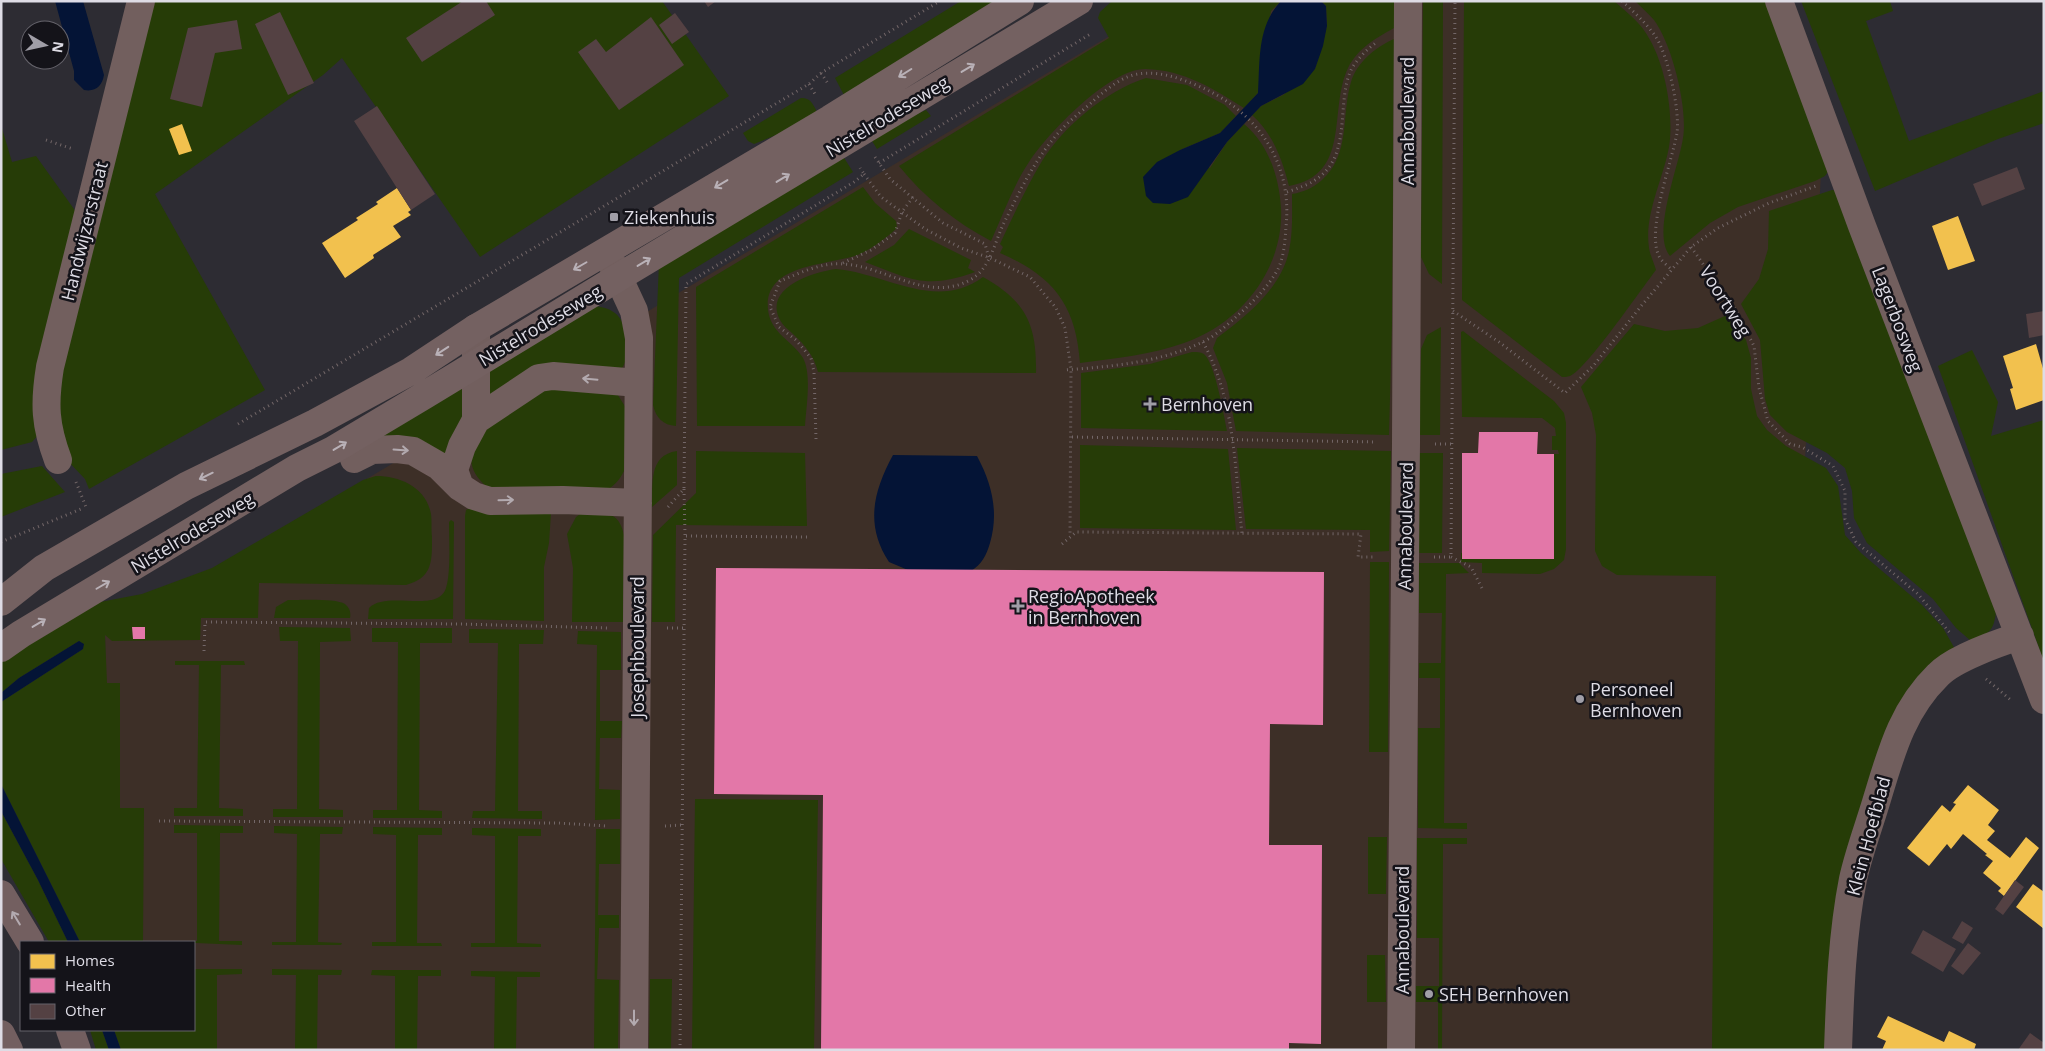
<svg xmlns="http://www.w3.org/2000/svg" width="2045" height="1051" font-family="'Open Sans',sans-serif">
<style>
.medical{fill:#3d2f27}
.green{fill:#263c07}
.water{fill:#041436}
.homes{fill:#f2c14e}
.health{fill:#e377a8}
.building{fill:#544143}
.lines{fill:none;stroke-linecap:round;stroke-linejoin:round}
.path{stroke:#736768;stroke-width:3;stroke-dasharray:1 4;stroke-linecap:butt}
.street{stroke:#725f5e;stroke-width:28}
.secondary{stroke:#746161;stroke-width:28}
.primary{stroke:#735f60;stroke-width:28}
.oneway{stroke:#b9b1b7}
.oneway2{stroke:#b3aaaf}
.oneway3{stroke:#b3aab0}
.poi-dot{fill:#a09ea7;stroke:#141319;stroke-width:2}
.labels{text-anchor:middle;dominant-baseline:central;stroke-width:5;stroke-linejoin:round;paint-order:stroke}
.street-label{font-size:18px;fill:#dedce5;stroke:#141319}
.poi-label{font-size:18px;fill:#dedce5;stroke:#141319;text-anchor:start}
</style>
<rect width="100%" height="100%" fill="#2d2c33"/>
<path class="medical" d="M1168,1H1753L1821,174L1772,1050H162L194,1030V942H133L108,816L105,635Z"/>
<path class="green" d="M150,1H662L729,96L480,257L342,58L323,75L155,194L265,390L89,489L85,479L66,459L57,428L62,351Z
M961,1H1005L845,97L835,78Z
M1112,1H1281L1271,11L1258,93L1244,108C1214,89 1184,70 1146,69C1110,68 1048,133 1029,162C1013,186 1003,215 991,241C955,222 924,197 899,166L1109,38L1098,18L1100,12Z
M1321,1H1394V28C1376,38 1358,48 1348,68C1328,110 1352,175 1289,186C1282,159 1273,134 1252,115L1261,106L1283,95L1315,69L1327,26L1326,6Z
M1423,1H1443L1442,284L1429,274L1421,257Z
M1614,1C1628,13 1642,24 1650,40C1666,68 1674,116 1669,147C1663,180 1644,214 1649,248C1650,255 1654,263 1656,270C1642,288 1586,370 1570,376C1567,377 1564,377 1562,377L1462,300L1464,2Z
M1635,1H1767L1831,167L1825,176L1815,181L1738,207L1710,223L1670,256C1651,234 1679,166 1683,138C1688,108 1672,44 1654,20C1648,13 1641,7 1635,1Z
M1801,1H1890L1893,11L1866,21L1909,141L2044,91V123L1998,139L1875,191Z
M1394,39L1392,322L1389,435L1236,431L1227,383L1213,348L1217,338C1246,316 1281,289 1289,251C1293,232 1292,213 1292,194C1304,192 1313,188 1322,180C1351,154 1341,115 1351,82C1357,62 1376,47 1394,39Z
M1146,78L1187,85L1225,105L1236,116L1220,133L1180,150L1210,168L1227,142L1244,124C1269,145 1279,177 1281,208C1284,269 1241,323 1184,343C1151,355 1115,358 1080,363C1076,305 1053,276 1000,253L1003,247L1000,244C1013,216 1026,188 1042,161C1064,126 1106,91 1146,78Z
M801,98C811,97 814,106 818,114L798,126L754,144L748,141L743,133Z
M926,110L931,116L877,149L869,136Z
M1,125L12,162L36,156L79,216L40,433L32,442L1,450Z
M841,153L853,172L679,278L676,426C663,425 656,418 653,405L659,263Z
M863,187L875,203L896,221L897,228C886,238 873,248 860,254C831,266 763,262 768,310C771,334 792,340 803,358C812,374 806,408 805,426H697L696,287Z
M1832,190L1840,191L1996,611C1994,631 1989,634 1971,641L1956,628L1933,599L1867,543L1854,518L1852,491L1845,468L1827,453L1787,432L1770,415L1765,399L1760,340L1741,304L1759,279L1768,249L1769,211Z
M909,229L971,260L968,268L975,272C926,290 910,279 865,262L894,245Z
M836,269C885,273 936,312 983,277C1026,301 1037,325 1036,373L818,372C814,356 805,345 793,334C788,329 783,326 780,320C763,288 813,272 836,269Z
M593,306C621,308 627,324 626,349C626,356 626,363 622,368L487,397L486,368Z
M1727,315L1746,340L1751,358V389L1757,416L1767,430L1786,446L1826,468L1838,486L1845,535L1861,553L1922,605L1943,628L1955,649C1927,666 1918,676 1900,703L1824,1050H1712L1716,576L1617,575L1602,566L1595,551L1596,435L1592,413L1581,387L1634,324L1665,331L1698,328Z
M1441,327L1440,435H1419L1421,349L1427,335Z
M1463,331L1554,401L1564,413L1566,423V549L1564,560L1554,569L1540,574L1482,573V563L1461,562V553L1547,554V454H1559L1558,450H1552V436H1556L1555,428L1542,418L1462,417L1461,332Z
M1972,350L1998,402L1991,436L2044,420V662L1938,366Z
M1192,352C1197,352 1200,352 1204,354C1215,363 1224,416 1227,431L1081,428V373L1150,364Z
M468,379L472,404L452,456L365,440Z
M544,385L616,392L626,408L624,471C619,481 614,486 604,492L489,489C466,469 469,457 477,430Z
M1080,445L1228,449L1236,530L1080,528Z
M1237,448L1391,451L1389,551L1370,552V530L1246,529Z
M677,451V485L652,507C653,485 648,455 677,451Z
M696,451L805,453L807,526L676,525L675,622H652L653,535L696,493Z
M1419,453H1443L1442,553H1419Z
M42,466L65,492L1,517V474Z
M376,476C400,476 426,487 431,514C432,521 431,530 432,537C432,561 433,578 406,585L259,583L258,618H201L200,640L112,641L105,635L107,683H120V808H144L143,942H80L1,784V702L83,649L79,641L19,678L1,693V659L95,603L142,594L212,568L363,480Z
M470,508L551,513L549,543L544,567V621L465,619V516L466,510Z
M583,512C604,513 619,510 624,535L623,622H572L573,568L567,534L576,517Z
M451,520L454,522L453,619H368L369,608C387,590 438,614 446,588C451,572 449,540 449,522Z
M1370,562H1389L1388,752H1369Z
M1419,563H1459L1469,573L1446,574L1444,823H1467V829L1418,828V728H1440V678H1419V663H1441L1442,613H1419Z
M288,600C301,600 336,598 345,604C350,608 351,613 350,618H274L276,607Z
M279,627L350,628L351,641L320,642L319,809L343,810V817H273V809H297L298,641H280Z
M372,628H452V643H420L419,810L442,811V818H373V810H397L398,642H372Z
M469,629L544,630L543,644H519L518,811H542V819L472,818L473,811H495L498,643H469Z
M578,631L621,632V670H600V721H622L621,738H600L599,789L620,790V819L595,820L597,645L577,644Z
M175,661H244L245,665H221L219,808L243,809V816H174V808H197L199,665H175Z
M695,799L818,800L814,1050H692Z
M1,811L38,880L68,942H49L1,859Z
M174,825L243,826V833H220L219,941H242V945L173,942L197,941V833H174Z
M274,826L343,827L342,834H320L318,942L342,943L341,945H272V942H296L297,834L274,833Z
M373,827L442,828V835H418L417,943H441L442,946H372V942H396V835L373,834Z
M472,828L541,829V836H518L517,943L541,944V947H471V943H495V836L472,835Z
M596,829H620V864H599L598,915H619V928H599L597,979L619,980L618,1050H594Z
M1368,837H1387L1386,894H1368Z
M1417,838H1467V844H1443L1442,1050H1438V1002H1416V986H1439V938H1417Z
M1367,955H1385L1386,1002H1367Z
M194,969H242V974L217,975V1050H121L114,1030H194Z
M272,969L342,970L341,975H318L317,1050H295L296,975H272Z
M372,970H441V976H418L417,1050H395V976L371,975Z
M471,971L540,972V977H517L516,1050H494L495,977L471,976Z
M650,979H672L671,1050H649Z
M90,1030H102L109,1050H96Z"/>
<path class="water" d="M55,1H83L104,75C102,86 96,92 84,90L74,80V71Z
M1281,1H1321L1326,6L1327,26L1323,46L1315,69L1303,84L1261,106L1227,142L1188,197L1170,204L1153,203L1146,196L1143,177L1157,162L1180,150L1220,133L1258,93C1260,60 1257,26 1281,1Z
M893,455L977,456C992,484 999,512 990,543C986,556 982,564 971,571L908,570L889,562C865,525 873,492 893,455Z
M79,641L84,644L83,649L1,702V693L19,678Z
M1,784L80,942H68L38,880L1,811Z
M102,1030H114L121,1050H109Z"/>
<path class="homes" d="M182,124L192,151L179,155L169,129Z
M397,188L411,210L408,212L411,215L393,226L401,237L373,255L374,258L345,278L322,243L358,220L356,218L378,204L376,202Z
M1958,216L1975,261L1948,270L1932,226Z
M2036,344L2044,372V400L2016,410L2010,389L2013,388L2003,356Z
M1968,785L1999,810L1988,825L1995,831L1987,840L2010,858L2026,837L2039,848L2004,896L1998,891L2001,888L1983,873L1993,861L1985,855L1987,854L1963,834L1951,849L1947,844L1929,866L1907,848L1942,805L1950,812L1956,804L1953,803Z
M2033,884L2044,892V929L2016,907Z
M1888,1016L1944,1042L1949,1031L1976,1044L1974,1050H1882L1886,1041L1877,1037Z"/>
<path class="health" d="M1479,432H1538L1537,454H1554V559H1462V453H1478Z
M716,568L1324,572L1323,725L1270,724L1269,845H1322L1321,1044L1289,1043V1050H821L823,795L714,794Z
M132,627H145V639H133Z"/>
<path class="building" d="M463,1H486L495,15L422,62L406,38Z
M704,1H716L708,7Z
M280,12L314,83L288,95L255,24Z
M675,13L689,32L672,44L659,25Z
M651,17L684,65L619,110L578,52L596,39L606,52Z
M237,20L242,49L215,53L202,107L170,99L188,28Z
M377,106L435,194L411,210L354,121Z
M2017,167L2025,189L1982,206L1973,184Z
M2044,311V335L2029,338L2026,314Z
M2015,880L2024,887L2003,915L1995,909Z
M1962,921L1973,928L1963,944L1952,938Z
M1923,930L1956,949L1943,972L1911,953Z
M1968,943L1981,953L1963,975L1951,966Z
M2030,1033L2044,1043L2043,1050H2018Z"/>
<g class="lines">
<path class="path" d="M1622,1C1634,12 1646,23 1656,37C1668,56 1680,110 1677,133C1672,161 1646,231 1659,256C1661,261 1668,266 1672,270
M821,73L829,85
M809,84L815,94
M46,140L73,149
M875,157L890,179L943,223L985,244L989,258
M879,163L1092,33
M864,174L881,197L925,229L961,248L990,258L1030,277L1056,308L1065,328L1071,369L1070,536
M1287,192C1298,188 1309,185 1318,178C1352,154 1336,103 1351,70C1357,59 1367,49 1377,42
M1691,247L1735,309L1754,346L1759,388L1768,421L1790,444L1802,447L1833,466L1845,491V519L1856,542L1918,594L1950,633
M843,263L871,250L895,233L902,212L913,197
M1453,311L1499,342L1565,393L1594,365L1642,305L1691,247L1718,228L1769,203L1816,186
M1203,342C1235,400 1235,469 1242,534
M238,424L809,84L821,73L940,1
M1072,437L1376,442
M816,439L814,372L811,358L796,340L779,327L770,307L780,281C800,273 822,262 843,264C885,266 928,303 970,280C990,269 994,244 1003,225C1019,192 1036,157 1061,130C1070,120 1081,112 1091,103C1102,93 1118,79 1133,75C1153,70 1173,76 1191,83C1254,107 1293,159 1286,227C1285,241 1284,258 1277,271C1267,288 1252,303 1237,316C1225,327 1212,339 1196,345C1155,363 1107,367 1063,370
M1435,444H1451
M76,482L86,507
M684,489L685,536
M668,507L684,489L686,284L854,182L864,174L860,168
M1,542L81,509
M1062,544L1076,532L1361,534L1358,557H1375
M1434,557H1451L1455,1
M1451,557L1471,567L1483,590
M667,628H684
M204,651L205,622L459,624L608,628
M1986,679L2012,701
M159,821L558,823L606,826
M665,826L682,825
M680,1050L685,536L808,537"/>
<path class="street" d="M1779,1L1862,226L2044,700
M609,257L634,311L639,338L634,1050
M476,328V420
M354,459L372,450L397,449L413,451L439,466L460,487L474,496L490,501L563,500L638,503
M58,460C45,425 44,404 50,367L141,1
M460,487L454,470L462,446L476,420L539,378L553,376L638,383
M1401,1050L1406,443L1408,1
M1838,1050C1840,993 1842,935 1853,879C1859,852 1869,826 1877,799C1891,753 1902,710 1938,675C1953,659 1998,643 2020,636"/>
<path class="secondary" d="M1,602L44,568L186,486L315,423L411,371L476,328L830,119L1020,1
M1,648L21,634L297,468L333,450L425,395L619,277L1079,1"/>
<path class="primary" d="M1,894L30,942
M70,1030L77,1050
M1,1034L9,1050"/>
</g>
<defs><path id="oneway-shaft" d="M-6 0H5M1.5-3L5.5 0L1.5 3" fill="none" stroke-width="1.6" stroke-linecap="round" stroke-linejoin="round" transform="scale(1.25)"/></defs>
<g class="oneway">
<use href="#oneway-shaft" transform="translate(968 68) rotate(-31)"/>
<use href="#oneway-shaft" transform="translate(905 73) rotate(148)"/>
<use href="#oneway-shaft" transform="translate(783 178) rotate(-31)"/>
<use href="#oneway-shaft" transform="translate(721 184) rotate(149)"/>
<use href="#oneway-shaft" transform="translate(644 262) rotate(-31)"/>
<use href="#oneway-shaft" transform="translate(580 266) rotate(150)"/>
<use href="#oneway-shaft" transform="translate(442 351) rotate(147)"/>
<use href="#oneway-shaft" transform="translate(340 446) rotate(-31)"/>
<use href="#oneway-shaft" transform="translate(206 476) rotate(154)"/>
<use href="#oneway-shaft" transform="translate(103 585) rotate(-30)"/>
<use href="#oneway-shaft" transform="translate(39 623) rotate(-31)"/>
</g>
<g class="oneway2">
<use href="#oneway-shaft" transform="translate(590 379) rotate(-175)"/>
<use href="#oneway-shaft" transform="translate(401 450) rotate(4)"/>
<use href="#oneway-shaft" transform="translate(506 500) rotate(-1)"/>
<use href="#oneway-shaft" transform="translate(634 1018) rotate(90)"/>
</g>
<use class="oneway3" href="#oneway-shaft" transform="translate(16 918) rotate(-121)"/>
<g class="poi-dot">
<rect x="609" y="212" width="10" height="10" rx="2.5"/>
<path d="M1147.5 396.5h5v5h5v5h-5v5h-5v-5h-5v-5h5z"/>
<path d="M1015.5 598.5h5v5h5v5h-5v5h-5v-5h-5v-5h5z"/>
<circle cx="1580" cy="699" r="5"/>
<circle cx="1429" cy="994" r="5"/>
</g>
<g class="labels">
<g class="street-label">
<text transform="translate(887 116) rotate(-31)">Nistelrodeseweg</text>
<text transform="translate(1407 121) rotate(-90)">Annaboulevard</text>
<text transform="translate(84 231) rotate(-76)">Handwijzerstraat</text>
<text transform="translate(1726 301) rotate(58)">Voortweg</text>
<text transform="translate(1898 319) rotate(69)">Lagerbosweg</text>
<text transform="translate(540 325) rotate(-31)">Nistelrodeseweg</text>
<text transform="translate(1405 526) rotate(-89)">Annaboulevard</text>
<text transform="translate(192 532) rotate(-31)">Nistelrodeseweg</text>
<text transform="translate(637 647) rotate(-90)">Josephboulevard</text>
<text transform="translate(1868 836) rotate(-75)">Klein Hoefblad</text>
<text transform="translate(1402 930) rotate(-90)">Annaboulevard</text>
</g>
<g class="poi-label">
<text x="624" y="217">Ziekenhuis</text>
<text x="1161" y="404">Bernhoven</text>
<text x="1028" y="596">RegioApotheek<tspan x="1028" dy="21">in Bernhoven</tspan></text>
<text x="1590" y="689">Personeel<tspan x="1590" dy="21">Bernhoven</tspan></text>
<text x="1439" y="994">SEH Bernhoven</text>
</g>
</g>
<rect width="2045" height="1051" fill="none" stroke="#dedce5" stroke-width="5"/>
<rect x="20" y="941" width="175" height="90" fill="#141319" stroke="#65636b"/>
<rect x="30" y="954" width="25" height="15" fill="#f2c14e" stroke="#65636b"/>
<text x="65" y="966" font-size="15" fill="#dedce5">Homes</text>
<rect x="30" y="978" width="25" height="15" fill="#e377a8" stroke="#65636b"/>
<text x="65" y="991" font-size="15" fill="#dedce5">Health</text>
<rect x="30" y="1004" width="25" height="15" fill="#544143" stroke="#65636b"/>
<text x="65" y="1016" font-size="15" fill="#dedce5">Other</text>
<g transform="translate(45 45) rotate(99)"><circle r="24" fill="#141319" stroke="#65636b"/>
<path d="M0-4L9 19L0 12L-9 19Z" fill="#a09ea7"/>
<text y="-8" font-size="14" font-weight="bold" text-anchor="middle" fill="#dedce5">N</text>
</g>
</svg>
